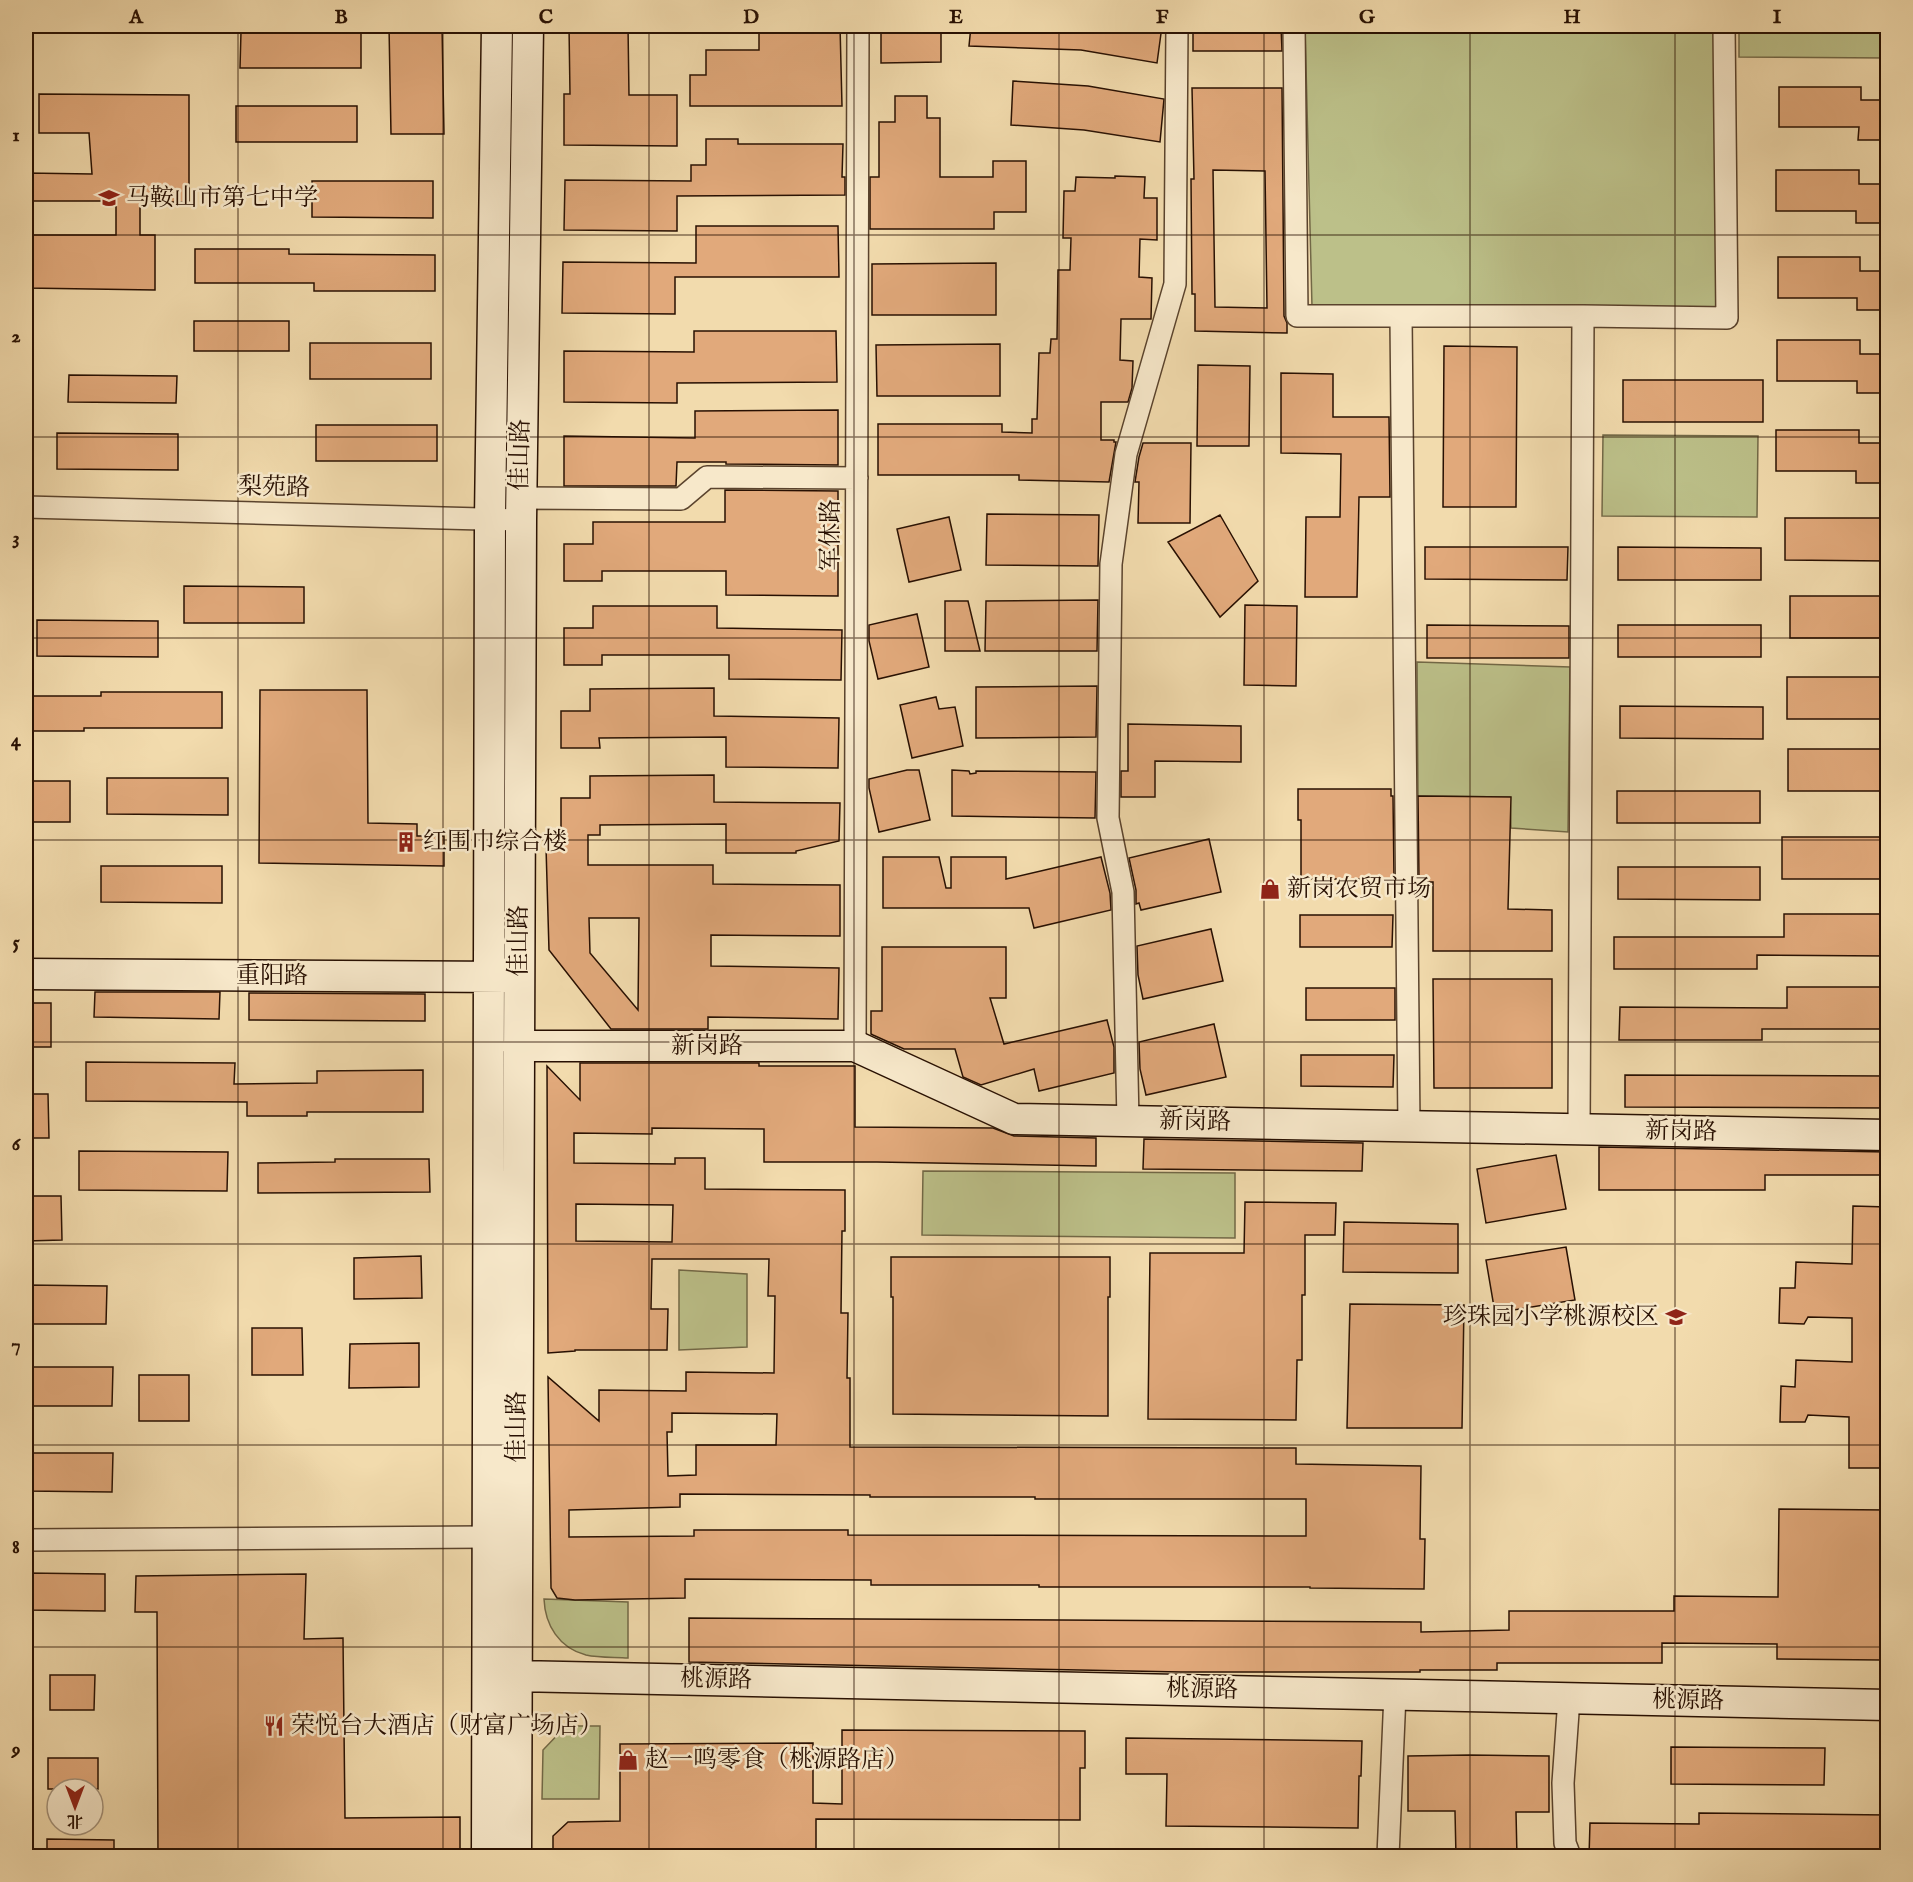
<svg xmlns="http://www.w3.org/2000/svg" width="1913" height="1882" font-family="'IM FELL English','Noto Serif SC',serif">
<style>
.green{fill:#bcc089;stroke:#726846;stroke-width:1.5}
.building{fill:#e1a97b;stroke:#281002;stroke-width:1.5;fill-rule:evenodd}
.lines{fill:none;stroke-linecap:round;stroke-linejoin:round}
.street-casing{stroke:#5a432d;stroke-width:24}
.secondary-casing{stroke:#281002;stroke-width:33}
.street{stroke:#f7e8ca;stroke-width:21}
.secondary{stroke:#f7e8ca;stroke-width:30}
.grid{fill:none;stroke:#281002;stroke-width:1.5;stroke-opacity:0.55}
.labels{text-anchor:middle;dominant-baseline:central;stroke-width:5;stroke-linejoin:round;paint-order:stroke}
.poi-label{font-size:24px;fill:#281002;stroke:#f7e8ca;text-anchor:start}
.street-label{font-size:24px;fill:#281002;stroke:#f7e8ca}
.neatline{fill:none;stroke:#281002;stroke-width:2}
.grid-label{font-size:20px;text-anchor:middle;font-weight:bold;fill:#281002}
</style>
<rect width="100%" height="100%" fill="#f2dbad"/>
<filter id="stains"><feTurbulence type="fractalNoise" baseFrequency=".00333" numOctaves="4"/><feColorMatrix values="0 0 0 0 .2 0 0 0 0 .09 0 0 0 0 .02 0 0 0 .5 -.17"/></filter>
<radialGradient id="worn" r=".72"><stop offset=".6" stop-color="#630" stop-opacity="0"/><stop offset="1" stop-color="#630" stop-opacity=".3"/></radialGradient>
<path class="green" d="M1305,26H1717L1720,307H1312Z
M1739,26H1887V58L1739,57Z
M1603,435L1758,436L1757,517L1602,516Z
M1417,662L1570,667L1568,832L1511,828L1510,797L1418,796Z
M923,1171L1235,1173V1238L922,1235Z
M679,1270L747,1274V1347L679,1350Z
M544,1599L628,1602V1658C615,1657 599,1658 586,1655C559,1648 545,1625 544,1599Z
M566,1726H600L599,1799H542L543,1750Z"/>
<path class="building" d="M389,26H442L444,134H391Z
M569,26H628L629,95H677V146L564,145V94H570Z
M759,26H840L842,106H690V75H706V50H759Z
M897,26H928V28H941V62L881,63V32H897Z
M971,26H1162L1157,63L1081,50L969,46Z
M1193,26H1281L1282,51H1193Z
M241,32H361V68H240Z
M1013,81L1088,86L1164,99L1160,142L1084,130L1011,125Z
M1779,87H1861V100H1887V140H1858L1859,127H1779Z
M1192,88H1282L1284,316L1287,323V333L1195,331V294H1192L1191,179H1194ZM1213,170L1265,171L1267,308L1215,307Z
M39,94L189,95V202H140V235H155V290L26,288V235H116V201H26V173L92,174L89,133H39Z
M895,96H927V118H940V177H993V161H1026V212H994V229H870V177H879V122H895Z
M236,106H357V142H236Z
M706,139H738V144H843L842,177H845V195L677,196V231L564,230L565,180L691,181V165H706Z
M1776,170H1859V184H1887V223H1856V211H1776Z
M1115,176L1145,177L1144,198H1157V240L1140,239L1139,277L1152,278L1151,319H1121L1120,360L1133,361L1132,388L1128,402H1101V440H1114V442H1116L1109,482L1019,480V475H878V424H1002V432L1032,433V419H1037L1039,353H1050L1051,339H1057L1058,270H1070L1071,238H1063L1064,191H1075L1076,177L1115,178Z
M312,181H433V218L312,217Z
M696,226H838L839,277H675V314L562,313L563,262L696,263Z
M195,249H289V254L435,255V291H314V283H195Z
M1778,257H1860V271H1887V310H1857V298H1778Z
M996,263V315H872V264Z
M194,321H289V351H194Z
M694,331H836L837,382L677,383V403L564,402V351L694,352Z
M1777,340H1860V354H1887V393H1857V381H1777Z
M310,343H431V379H310Z
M1000,344V396H877L876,345Z
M1444,346L1517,347L1516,507H1443Z
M1198,365L1250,366L1249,446H1197Z
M1281,373L1333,374V417H1389L1390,497H1359L1357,597H1305L1306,517H1340L1341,454L1281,453Z
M69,375L177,376L176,403L68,402Z
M1623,380H1763V422H1623Z
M838,410V465L726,464V462H677L676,486H564V436L695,438V411Z
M316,425H437V461H316Z
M1776,430H1859V443H1887V483H1856V471H1776Z
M57,433L178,434V470L57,469Z
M1143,443H1191L1190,523H1138L1139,482H1135L1139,457Z
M725,490L838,491V596L726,595V571H602V581H564V544H593V522H725Z
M987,514L1099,515L1098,566L986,565Z
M1220,515L1258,581L1220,617L1168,542Z
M949,517L961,570L909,582L897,529Z
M1785,518H1887V561L1785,560Z
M1425,547H1568L1567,580L1425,579Z
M1618,547L1761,548V580H1618Z
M184,586L304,587V623H184Z
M1790,596H1887V638H1790Z
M1098,600L1097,651H985L986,601Z
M945,601H968L980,651H945Z
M1245,605L1297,606L1296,686L1244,685Z
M593,606H717V628L842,630L841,680L729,679V655H602V665H564V628H593Z
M917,614L929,667L878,679L869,641V625Z
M37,620L158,621V657L37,656Z
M1427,625L1569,626V658H1427Z
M1618,625H1761V657H1618Z
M1787,677H1887V719H1787Z
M1097,686L1096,737L976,738V687Z
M714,688V716L839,718L838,768L726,767V737L599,738L600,748H561V711H590V689Z
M260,690H367L368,823L417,824V836H444V866L259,863Z
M101,692H222V728H84V731H26V696H101Z
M936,697L939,709L955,707L963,746L912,758L900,705Z
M1620,706L1763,707V739L1620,738Z
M1128,724L1241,726V762L1155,761V797H1121V771H1128Z
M1788,749H1887V791H1788Z
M907,770H919L930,820L879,832L869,788V779Z
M952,770L969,771L970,774L976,773V771L1096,772L1095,818L952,816Z
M714,775V802L840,803L839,841L796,851V853H726V824L600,825V835H588V865H713V884L840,885V936L711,935V966L839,968L838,1019L708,1017V1029H611L549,950L546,847L561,846V798H590V776ZM589,918H639L638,1010L590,953Z
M107,778H228V815L107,814Z
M26,781H70V822H26Z
M1298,789H1391V796H1393L1394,879H1301V820H1298Z
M1617,791H1760V823H1617Z
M1418,796L1511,797L1508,909L1552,910V951H1433V882H1419Z
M1782,837H1887V879H1782Z
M1209,839L1221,892L1141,910L1139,903L1136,904V890L1129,858Z
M883,857H939L946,888H951V857H1006V879L1101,857L1110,893L1111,910L1034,928L1029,908H883Z
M101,866H222V903L101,902Z
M1618,867H1760V900L1618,899Z
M1784,914H1887V956L1757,955V969H1614V937H1784Z
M1300,915H1393L1392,947H1300Z
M1211,929L1223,981L1143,999L1138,975L1137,946Z
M882,947H1006V998H990L1004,1044L1107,1020L1114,1047V1073L1039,1091L1034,1069L981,1085L963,1077L955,1049H904L873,1035L871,1034V1011H882Z
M1433,979H1552V1088H1434Z
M1787,987H1887V1029H1762V1040H1619L1620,1007L1787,1008Z
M1306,988H1395V1020H1306Z
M95,992H220L219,1019L94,1017Z
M249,993L425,994V1021L249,1020Z
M26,1003H51V1047H26Z
M1214,1024L1226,1077L1146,1095L1140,1069L1139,1042Z
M1301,1055H1394L1393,1087L1301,1086Z
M86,1062L235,1063L234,1084L317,1083V1071L423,1070V1112H307V1116H247V1102L86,1101Z
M580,1063H759V1066H855V1127L993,1128L1014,1136L1096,1138V1166L877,1162H764V1129L652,1128V1134L574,1133V1163L675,1164V1158H705V1189L845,1190V1231H842L841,1313H848L847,1378H850V1447L1296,1448V1464L1421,1466L1420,1539H1425L1424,1589L1310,1588V1587H1039V1585H871V1580L685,1579V1598L575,1600L557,1598L551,1588L548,1377L599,1421V1390L686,1391V1372L774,1373L775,1296H768L769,1259H652L651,1309H668L667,1350H575V1351L548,1353L547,1066L580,1100ZM576,1204L673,1205L672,1242L576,1241ZM672,1413L777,1414L776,1445H696V1475L668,1476L667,1432H672ZM680,1494L870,1495V1497H1035V1499H1306V1536L848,1535V1530H694V1536L569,1537V1510L680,1507Z
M1625,1075L1887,1076V1108L1625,1107Z
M26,1094H48L49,1138H26Z
M1144,1139L1363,1143L1362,1171L1143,1169Z
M1599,1147L1887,1152V1175H1765V1190H1599Z
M79,1151L228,1152L227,1191L79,1190Z
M1556,1155L1566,1209L1486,1223L1477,1169Z
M335,1159H429L430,1192L258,1193V1163L335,1162Z
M26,1196H61L62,1240L26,1241Z
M1245,1202L1336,1203L1335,1235H1305V1295H1302V1360H1297L1296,1420L1148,1419L1150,1253H1244Z
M1853,1206L1887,1207V1468H1849V1417L1808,1415L1805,1422H1780L1781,1386L1795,1387L1796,1360L1852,1362V1318L1808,1317L1804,1324L1779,1323L1780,1288H1795L1796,1262L1852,1264Z
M1344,1222L1458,1224V1273L1343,1272Z
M1566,1247L1575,1300L1495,1313L1486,1260Z
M421,1256L422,1298L354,1299V1258Z
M891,1257H1110V1297H1108V1416L893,1414V1297H891Z
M26,1285L107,1286L106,1324H26Z
M1350,1304L1464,1305L1462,1428H1347Z
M252,1328H302L303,1375H252Z
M419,1343V1387L349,1388L350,1344Z
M26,1367H113L112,1406H26Z
M139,1375H189V1421H139Z
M26,1453H113L112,1492L26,1491Z
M1779,1509L1887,1510V1651L1881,1660L1777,1659V1644L1662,1643V1663H1497V1670H1420V1672H1181L689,1662V1618L1421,1622V1632L1509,1630V1611H1674V1596L1778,1597Z
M26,1573L105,1574V1611L26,1610Z
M306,1574L304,1639L343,1638L345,1818L460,1817V1857H158L157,1612H135L136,1576Z
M50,1675H95L94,1710H50Z
M842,1730L1085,1731V1768H1080V1820L816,1819V1854L653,1852V1857H553V1836L568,1822L620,1821V1744L813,1743V1803L842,1804Z
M1126,1738L1362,1741L1361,1776H1359L1358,1828L1166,1826L1167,1774H1126Z
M1671,1747L1825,1748L1824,1785L1671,1784Z
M1469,1755L1549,1756V1812H1516L1517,1857H1456L1455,1811H1408V1756Z
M48,1758H98V1789H48Z
M1699,1813L1887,1815V1857H1589L1590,1823L1699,1824Z
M47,1839L114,1840V1857H47Z"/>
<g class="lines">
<g class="street-casing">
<path id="street" d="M1294,26L1297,316H1583
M1401,317L1409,1127
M521,498L681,499L707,477L857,478
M26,507L521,520
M855,1046L858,26
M1128,1121L1123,892L1108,818L1111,564L1126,454L1175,284L1177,26
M1579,1130L1583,316L1727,318L1724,26
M26,1540L487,1537
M1569,1698L1563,1783L1565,1843L1570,1856
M1388,1856L1395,1694"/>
</g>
<g class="secondary-casing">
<path id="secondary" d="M26,974L507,977
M518,1046H855L1014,1119L1888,1135
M516,1676L1888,1705
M487,1856L490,519L497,26
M516,1856L521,520L528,26"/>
</g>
<use href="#street" class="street"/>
<use href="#secondary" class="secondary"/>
</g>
<path class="grid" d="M238,26V1856M443,26V1856M649,26V1856M854,26V1856M1059,26V1856M1264,26V1856M1470,26V1856M1675,26V1856M26,235H1888M26,437H1888M26,638H1888M26,840H1888M26,1042H1888M26,1244H1888M26,1445H1888M26,1647H1888"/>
<defs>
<g id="school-bare" transform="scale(1.62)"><path d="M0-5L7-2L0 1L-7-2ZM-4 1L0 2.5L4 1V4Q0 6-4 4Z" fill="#8f2418" stroke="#f7e8ca" stroke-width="2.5" paint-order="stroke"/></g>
<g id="building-bare" transform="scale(1.62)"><path d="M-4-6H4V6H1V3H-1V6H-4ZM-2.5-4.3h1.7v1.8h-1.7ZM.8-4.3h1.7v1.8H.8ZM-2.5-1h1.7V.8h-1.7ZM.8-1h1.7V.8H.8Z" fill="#8f2418" stroke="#f7e8ca" stroke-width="2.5" paint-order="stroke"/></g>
<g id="shop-bare" transform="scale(1.62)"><path d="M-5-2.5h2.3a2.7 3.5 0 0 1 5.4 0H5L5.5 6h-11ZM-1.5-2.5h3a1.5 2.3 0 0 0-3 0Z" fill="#8f2418" stroke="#f7e8ca" stroke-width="2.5" paint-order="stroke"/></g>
<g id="restaurant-bare" transform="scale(1.62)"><path d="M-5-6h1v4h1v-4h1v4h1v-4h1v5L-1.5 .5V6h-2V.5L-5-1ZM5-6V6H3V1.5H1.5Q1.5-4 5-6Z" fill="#8f2418" stroke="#f7e8ca" stroke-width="2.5" paint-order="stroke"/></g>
</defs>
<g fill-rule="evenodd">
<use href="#school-bare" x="109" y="198"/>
<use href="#building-bare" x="406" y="842"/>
<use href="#shop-bare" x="1270" y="889"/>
<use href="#school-bare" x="1676" y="1317"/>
<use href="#restaurant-bare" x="274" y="1726"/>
<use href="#shop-bare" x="628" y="1760"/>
</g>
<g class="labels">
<g class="poi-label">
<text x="126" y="198">马鞍山市第七中学</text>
<text x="423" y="842">红围巾综合楼</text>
<text x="1287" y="889">新岗农贸市场</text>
<text x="1659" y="1317" text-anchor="end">珍珠园小学桃源校区</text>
<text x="291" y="1726">荣悦台大酒店（财富广场店）</text>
<text x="645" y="1760">赵一鸣零食（桃源路店）</text>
</g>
<g class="street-label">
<text transform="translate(521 455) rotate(-89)">佳山路</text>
<text transform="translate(274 488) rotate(1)">梨苑路</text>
<text transform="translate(831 535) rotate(-90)">军休路</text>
<text transform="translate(519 941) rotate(-90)">佳山路</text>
<text x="272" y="976">重阳路</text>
<text x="707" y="1046">新岗路</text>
<text transform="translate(1195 1122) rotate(1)">新岗路</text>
<text transform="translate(1681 1132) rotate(1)">新岗路</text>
<text transform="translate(517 1427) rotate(-90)">佳山路</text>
<text transform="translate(716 1680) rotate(1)">桃源路</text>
<text transform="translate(1202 1690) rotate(1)">桃源路</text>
<text transform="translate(1688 1701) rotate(1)">桃源路</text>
</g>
</g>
<rect width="1913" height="1882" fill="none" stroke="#f2dbad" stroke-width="66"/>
<g transform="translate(75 1807) rotate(180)"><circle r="28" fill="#f7e8ca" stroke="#a4927a" stroke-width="1.5"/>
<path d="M0-4.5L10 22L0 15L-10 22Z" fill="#8f2418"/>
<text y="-9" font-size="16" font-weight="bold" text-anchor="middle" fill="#281002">北</text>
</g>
<rect x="33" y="33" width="1847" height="1816" class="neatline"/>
<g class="grid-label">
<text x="136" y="23">A</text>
<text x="341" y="23">B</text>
<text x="546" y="23">C</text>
<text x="751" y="23">D</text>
<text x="956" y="23">E</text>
<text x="1162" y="23">F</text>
<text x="1367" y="23">G</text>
<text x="1572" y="23">H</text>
<text x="1777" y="23">I</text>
<text x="16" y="141">1</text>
<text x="16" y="342">2</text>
<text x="16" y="544">3</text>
<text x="16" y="746">4</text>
<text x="16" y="948">5</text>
<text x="16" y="1150">6</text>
<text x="16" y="1351">7</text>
<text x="16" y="1553">8</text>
<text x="16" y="1755">9</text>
</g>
<rect width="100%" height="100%" filter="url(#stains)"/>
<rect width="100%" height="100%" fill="url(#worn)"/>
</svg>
